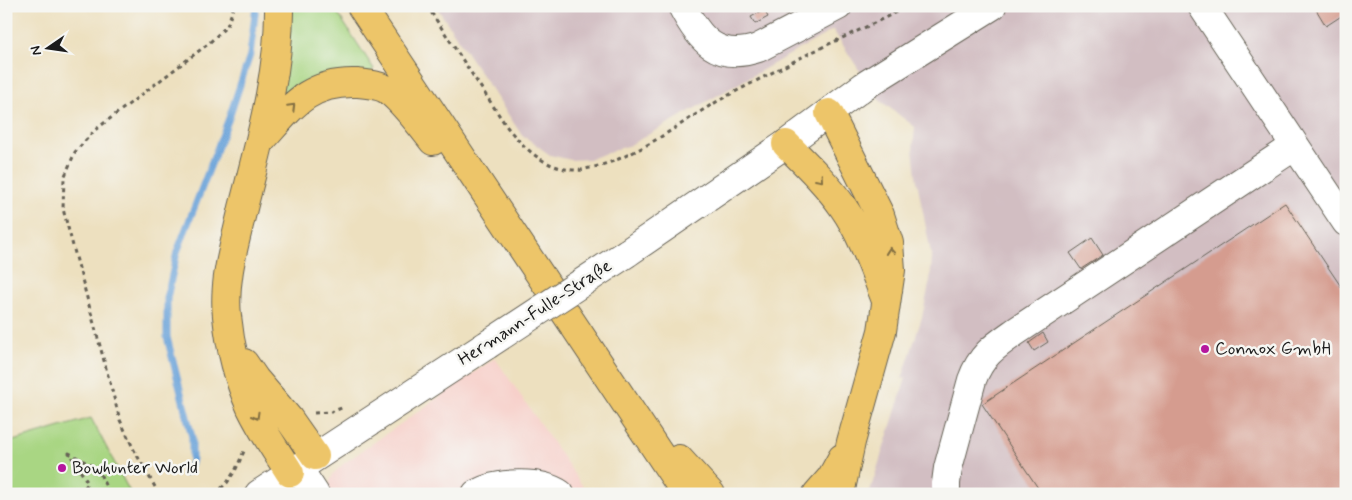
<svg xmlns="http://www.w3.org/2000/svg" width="1352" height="500" font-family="Mynerve,sans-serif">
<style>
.built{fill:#f7d0ca}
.industrial{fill:#d2bec2}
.green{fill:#a9d683;stroke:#627950}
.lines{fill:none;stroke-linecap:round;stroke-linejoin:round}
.stream{stroke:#6aa3d9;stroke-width:7}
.building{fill:#d59c8f}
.minor-casing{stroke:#656155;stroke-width:30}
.major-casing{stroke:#656155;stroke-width:30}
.path{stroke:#656155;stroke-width:3;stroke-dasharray:4 4;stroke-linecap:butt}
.minor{stroke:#fff;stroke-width:28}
.major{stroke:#edc569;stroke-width:28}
.minor-bridge-casing{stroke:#656155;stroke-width:30;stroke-linecap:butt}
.minor-bridge{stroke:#fff;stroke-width:28}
.oneway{stroke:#847042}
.poi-dot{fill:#b5179e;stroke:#f6f6f2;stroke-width:2}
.labels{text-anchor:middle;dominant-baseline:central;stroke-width:5;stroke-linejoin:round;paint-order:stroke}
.street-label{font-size:18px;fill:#1c1c1c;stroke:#f6f6f2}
.poi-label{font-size:18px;fill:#1c1c1c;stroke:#f6f6f2;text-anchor:start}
</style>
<rect width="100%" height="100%" fill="#f6f6f2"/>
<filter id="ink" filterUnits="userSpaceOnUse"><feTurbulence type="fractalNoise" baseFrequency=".02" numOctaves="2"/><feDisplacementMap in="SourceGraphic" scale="10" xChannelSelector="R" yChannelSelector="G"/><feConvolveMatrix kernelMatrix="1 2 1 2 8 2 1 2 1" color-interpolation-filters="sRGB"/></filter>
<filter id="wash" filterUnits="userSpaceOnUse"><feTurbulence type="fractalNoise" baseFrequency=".0096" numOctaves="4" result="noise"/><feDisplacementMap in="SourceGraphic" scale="20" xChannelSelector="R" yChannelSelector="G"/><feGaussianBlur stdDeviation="1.12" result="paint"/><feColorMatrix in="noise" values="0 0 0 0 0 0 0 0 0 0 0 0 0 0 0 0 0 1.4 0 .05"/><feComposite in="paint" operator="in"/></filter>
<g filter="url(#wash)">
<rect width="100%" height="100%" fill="#ede0bf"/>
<path class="built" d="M495,358L588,494H329V484L333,474L343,464Z"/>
<path class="industrial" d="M436,6H1346V494H869L906,378L902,379L922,317L930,280L932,259L916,176L913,149L915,127L878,99L833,30L630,145L589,159L571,160L550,155L521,134Z"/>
<path class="green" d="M290,6H333L374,69L370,73L294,90L284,94L281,92Z
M91,418L131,494H6V443Z"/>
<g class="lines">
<path class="stream" d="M185,473L192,463V437L167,337V298L177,252L229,118L250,55L256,6"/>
</g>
<g id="blocks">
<path class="building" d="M781,6H803L786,15Z
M1314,6H1346V13L1326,26Z
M764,10L768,17L755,24L751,17Z
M1285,203L1346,294V494H1042L982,404Z
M1092,238L1103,255L1081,269L1070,253Z
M1043,333L1048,342L1034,351L1029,343Z"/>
</g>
</g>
<g filter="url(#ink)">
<use href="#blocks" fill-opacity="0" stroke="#656155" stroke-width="1"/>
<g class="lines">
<g class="minor-casing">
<path id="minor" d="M682,6C699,39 717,62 758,48L838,6
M1202,6L1346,222
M627,253L786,144L864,86L992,6
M298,468L315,494
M259,494L487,345
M476,494C498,482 540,480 560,494
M946,494V483L948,468L972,380C981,355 995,346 1015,332L1295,146"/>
</g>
<g class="major-casing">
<path id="major" d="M279,6C280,72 259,144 243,208C235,243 223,280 227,316C230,347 238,379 251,408C262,431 277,452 290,473
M361,6L686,494
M829,113L880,215L889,243L891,270L882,331L851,442L840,494
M260,142C290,109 307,81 357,83C368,84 382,85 390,92C404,103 422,127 433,141
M786,144C806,164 827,184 843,207C862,234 873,267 885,298
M244,363L255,379L289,419L315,456
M679,459L711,494
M817,494L831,478L842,458"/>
</g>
<path class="path" d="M427,6L507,127C525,149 545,169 575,170C580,171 585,169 590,168C641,157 682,120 727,96C754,82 781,68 808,54C841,38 875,24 907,6
M314,413L331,412L344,407
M80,494L88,483L69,453L98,469L109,494
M159,494L134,450L120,420L63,209L64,178L75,152L95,130L208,44L227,26L234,6
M215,494L227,483L236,469L245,449"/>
<use href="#minor" class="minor"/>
<use href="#major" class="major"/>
<g class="minor-bridge-casing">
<path id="minor-bridge" d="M487,345L627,253"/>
</g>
<use href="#minor-bridge" class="minor-bridge"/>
</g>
<defs><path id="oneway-chevron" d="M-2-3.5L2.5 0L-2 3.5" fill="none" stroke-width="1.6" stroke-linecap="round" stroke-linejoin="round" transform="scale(1.25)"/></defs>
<g class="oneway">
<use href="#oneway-chevron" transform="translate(292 107) rotate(-45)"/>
<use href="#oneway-chevron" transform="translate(820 179) rotate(49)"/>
<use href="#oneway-chevron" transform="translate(890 251) rotate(-95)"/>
<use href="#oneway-chevron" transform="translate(256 416) rotate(60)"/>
</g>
</g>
<g class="poi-dot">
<circle cx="1205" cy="349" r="5"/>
<circle cx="62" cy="468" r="5"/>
</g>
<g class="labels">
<g class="street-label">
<text transform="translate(535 313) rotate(-33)">Hermann-Fulle-Straße</text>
</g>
<g class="poi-label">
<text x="1215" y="349">Connox GmbH</text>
<text x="72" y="468">Bowhunter World</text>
</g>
</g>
<rect width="1352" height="500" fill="none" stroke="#f6f6f2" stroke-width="25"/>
<g transform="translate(48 48) rotate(257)" stroke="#f6f6f2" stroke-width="4" paint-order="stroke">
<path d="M0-4L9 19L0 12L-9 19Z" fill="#1c1c1c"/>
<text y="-8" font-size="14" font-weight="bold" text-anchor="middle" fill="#1c1c1c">N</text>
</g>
</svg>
